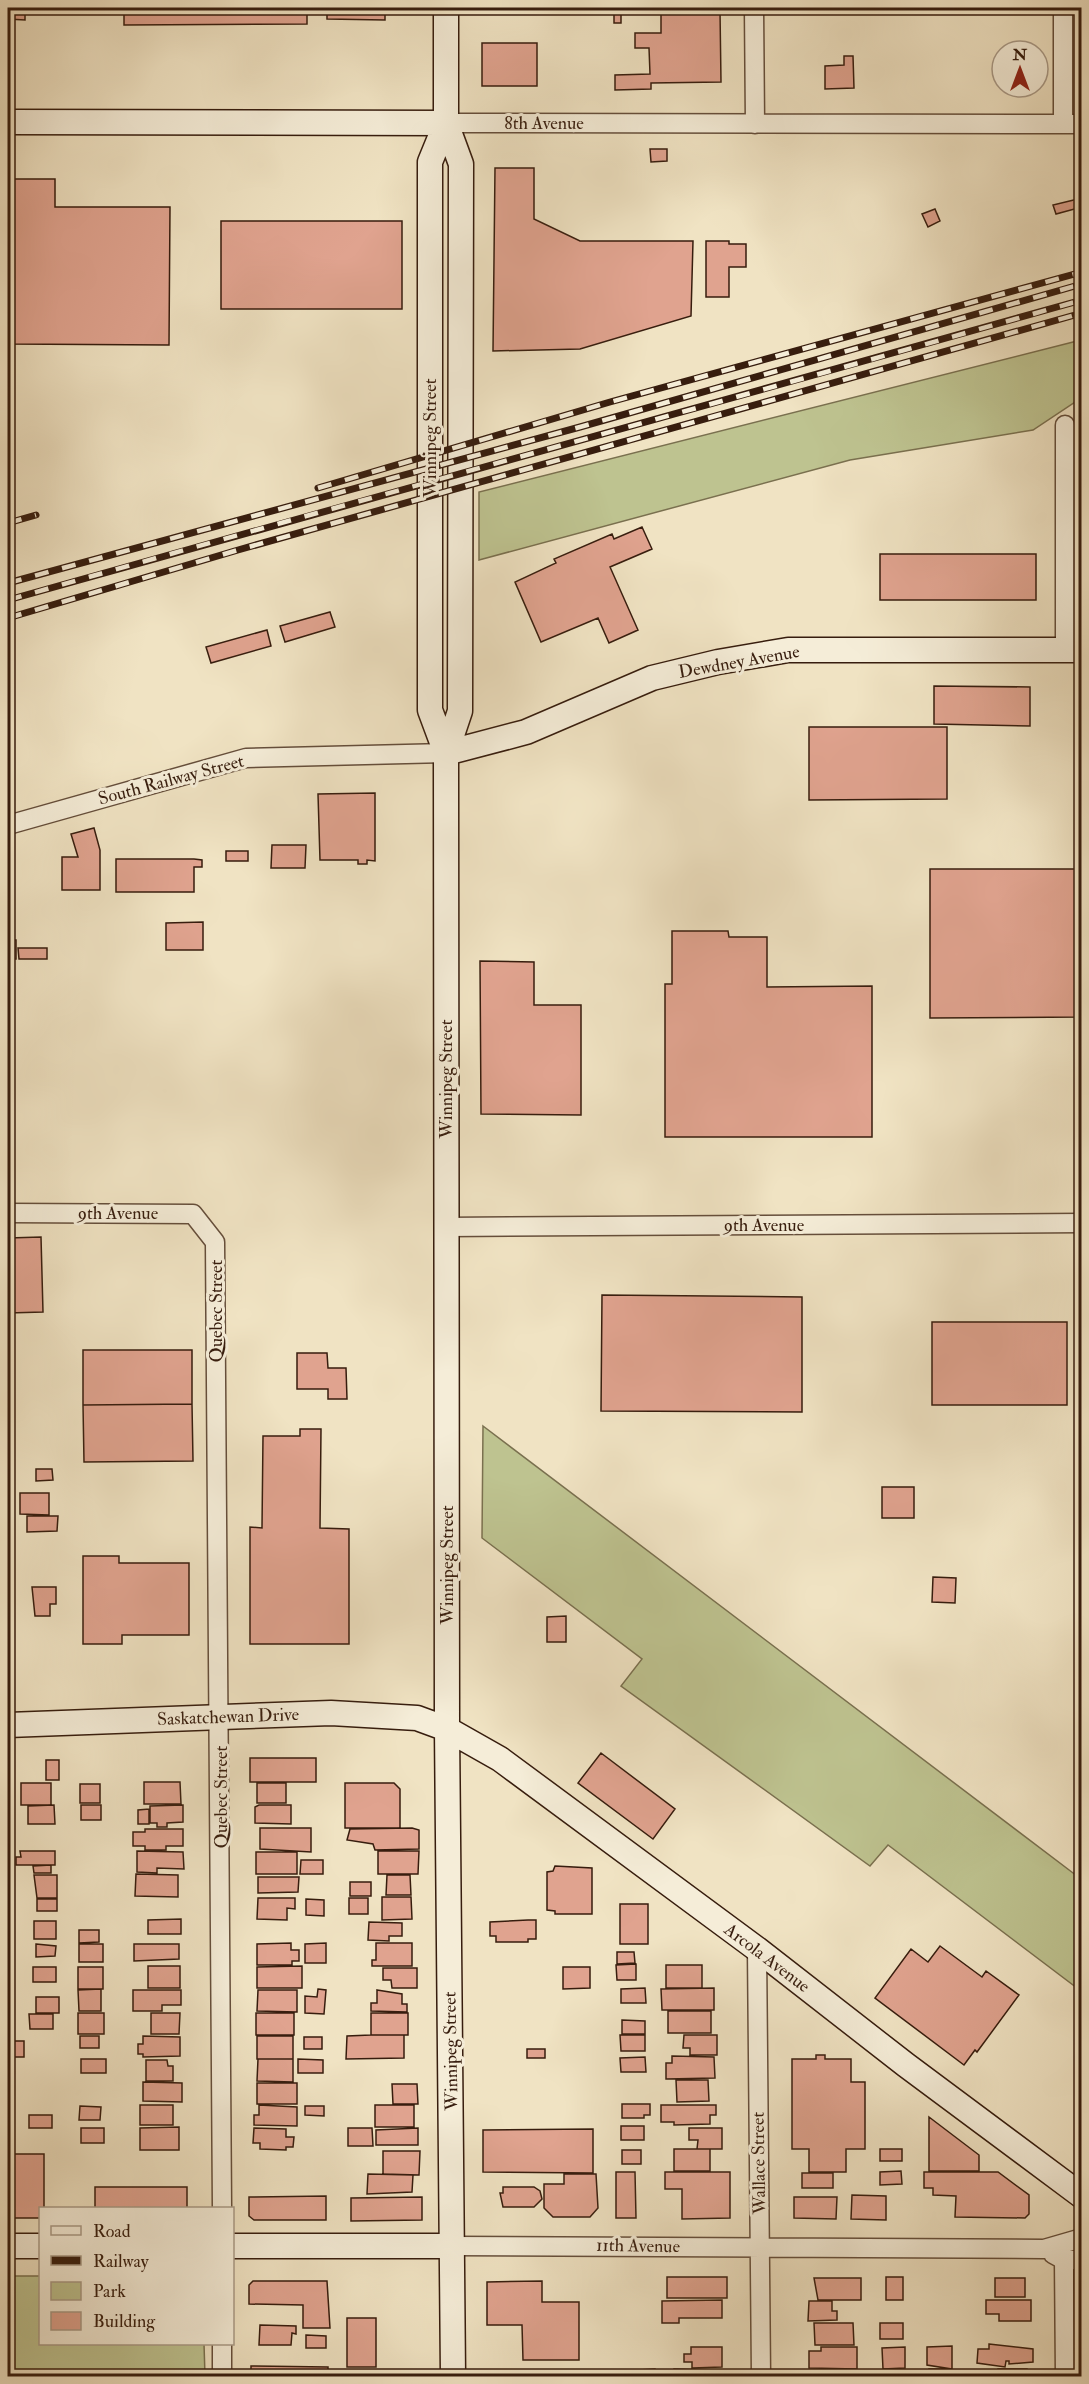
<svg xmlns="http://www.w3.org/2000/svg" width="1089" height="2384" font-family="'IM FELL Double Pica',serif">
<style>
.green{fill:#bec390;stroke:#7a704f;stroke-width:1.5}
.building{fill:#e0a38f;stroke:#371d0e;stroke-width:1.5}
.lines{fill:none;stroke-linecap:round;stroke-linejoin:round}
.street-casing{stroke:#654e3b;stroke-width:21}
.secondary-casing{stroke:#371d0e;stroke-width:27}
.street{stroke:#f5edd8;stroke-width:18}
.secondary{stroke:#f5edd8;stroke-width:24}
.rail-casing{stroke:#371d0e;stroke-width:7}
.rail{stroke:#f5edd8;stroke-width:4.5;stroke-dasharray:14;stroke-linecap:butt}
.labels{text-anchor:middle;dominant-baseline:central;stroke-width:6;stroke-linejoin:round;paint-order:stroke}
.street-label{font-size:18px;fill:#371d0e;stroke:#f5edd8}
</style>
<rect width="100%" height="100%" fill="#f0e3c3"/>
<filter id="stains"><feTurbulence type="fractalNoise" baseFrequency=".00333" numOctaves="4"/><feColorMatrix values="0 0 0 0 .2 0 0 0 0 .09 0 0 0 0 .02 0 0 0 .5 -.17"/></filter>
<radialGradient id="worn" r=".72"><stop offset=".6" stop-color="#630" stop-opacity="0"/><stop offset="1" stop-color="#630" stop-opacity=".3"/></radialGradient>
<path class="green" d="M1081,340V398L1033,430L850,460L479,560V492Z
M483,1426L1081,1879V1991L888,1845L870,1866L621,1686L642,1659L482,1538Z
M8,2276H40V2344H204L205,2376H8Z"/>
<path class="building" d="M8,8H25V20L8,19Z
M124,8H307V24L124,25Z
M327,8H385V20L327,19Z
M614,8H633V10H621V23H614Z
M692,9V12L720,11L721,82L651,83V89L615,90V75L650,74L649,48H635V33H661V10Z
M482,43H537V86H482Z
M844,56H853L854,88L825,89V66L844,65Z
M650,149H667V161L651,162Z
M495,168H534V219L580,241H693L691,316L580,349L493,351Z
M8,179H55V207H170L169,345L8,344Z
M1082,198V207L1056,214L1053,205Z
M935,209L940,221L928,227L922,214Z
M221,221H402V309H221Z
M706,241H729V244H746V267H729V297H706Z
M642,527L652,549L610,567L638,630L609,643L598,618L541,642L515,582L556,563L554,559L612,534L614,539Z
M880,554H1036V600H880Z
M330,612L335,627L285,642L280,626Z
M267,630L271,646L211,663L206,647Z
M934,686L1030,687V726L934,724Z
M809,727H947V799L809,800Z
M375,793V861L367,860V864H358V860H320L318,794Z
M94,828L100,850V890H62V857H78L71,834Z
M272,845H306L305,868H271Z
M226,851H248V861H226Z
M116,859H194L202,860V867H194V892H116Z
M930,869H1082V1017L930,1018Z
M203,922V950H166V923Z
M672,931H728L729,937H767V987L872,986V1137H665V984H672Z
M8,940H16V959H8Z
M18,948H47V959H19Z
M480,961L534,962V1005H581V1115L481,1114Z
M41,1237L43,1312L8,1313V1238Z
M602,1295L802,1297V1412L601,1411Z
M932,1322H1067V1405H932Z
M83,1350H192V1404L83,1405Z
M297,1353H327L328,1368H346L347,1399H328V1389H297Z
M192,1404L193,1461L84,1462L83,1405Z
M300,1429H321L320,1528L349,1529V1644H250V1527L262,1528L263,1436H300Z
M36,1469H52L53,1480L36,1481Z
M882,1487H914V1518H882Z
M20,1493H49V1515L20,1514Z
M27,1516H58L57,1531L27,1532Z
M83,1556H119V1563H189V1635H122V1644H83Z
M933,1577L956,1578L955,1603L932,1602Z
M32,1587H56V1604H50V1616H35Z
M566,1616V1642H547V1617Z
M601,1753L675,1809L653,1839L578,1783Z
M250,1758H316V1782H250Z
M46,1760H59V1780H46Z
M144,1782H180L181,1804H144Z
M21,1783H51V1805H21Z
M257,1783H286V1803H257Z
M345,1783H394L400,1789V1828H345Z
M80,1784H100V1803H80Z
M54,1805L55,1824H28V1806Z
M81,1805H101V1820H81Z
M183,1805V1822L167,1823V1827H157V1823H150V1806Z
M259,1805H291V1824L255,1823V1807Z
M149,1809V1824H138V1810Z
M260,1828H311V1852L260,1849Z
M412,1828L419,1830V1849L375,1850L373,1844L347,1840L350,1829Z
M145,1829H183V1846H166V1850H145V1846H133V1832H145Z
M20,1851H55V1865H16V1857H21Z
M137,1851L183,1852L184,1869L157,1868V1873L137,1872Z
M378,1851H419L418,1874H378Z
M256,1852H297V1874H256Z
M301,1860H323V1874H300Z
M51,1865V1873H34L33,1866Z
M555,1866L592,1868V1914H555V1911L547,1910V1872L553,1871Z
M136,1874L178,1875V1897L135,1896Z
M34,1875H57V1898H37Z
M387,1875H410L411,1895H386Z
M258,1877H299L298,1892L258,1893Z
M350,1882H371V1896H350Z
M382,1897H411L412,1919L382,1920Z
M258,1898H295V1909L287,1908V1920L257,1919Z
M349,1898H368V1914H349Z
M37,1899H57V1911H37Z
M306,1899L324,1900V1916L306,1915Z
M620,1904H648V1944H620Z
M181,1919V1934H148V1920Z
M528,1920H536V1939H528V1942H496V1936H490V1922Z
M34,1921H56V1939H34Z
M369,1922L402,1923V1936H389V1941L368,1940Z
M79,1930H99V1942L79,1943Z
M291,1943V1950H299V1961H292V1965H257V1944Z
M326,1943V1963H305V1944Z
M376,1943H412V1966H372V1960H376Z
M36,1944L56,1946L55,1956L36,1957Z
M79,1944H103V1962H79Z
M134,1944H179V1959L134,1961Z
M940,1946L982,1977L986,1971L1019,1995L977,2052L975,2050L964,2065L875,1998L911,1949L928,1962Z
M617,1952H634L635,1963L617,1964Z
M636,1964V1980H617L616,1965Z
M666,1965H702V1988H666Z
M148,1966H180V1988H148Z
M302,1966V1988H257V1967Z
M33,1967H56V1982H33Z
M78,1967H103V1989H78Z
M563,1967H590V1988L563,1989Z
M383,1968H417V1988H392L391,1980H383Z
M645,1988L646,2003H621V1989Z
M714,1988V2010H662L661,1989Z
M101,1989V2011H79L78,1990Z
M318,1989L326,1990L324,2014L305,2013V1996L317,1997Z
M133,1990H181V2005H162V2011H133Z
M258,1990H297V2012L257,2011Z
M377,1990L402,1994V2004H407V2012L371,2011V2003H377Z
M36,1997H59V2013H36Z
M668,2011H711V2033H668Z
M78,2013H104V2034H78Z
M151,2013H180L179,2034H151Z
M256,2013H294V2035H256Z
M371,2013H408V2035H371Z
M29,2014H53V2029H30Z
M622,2020L645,2021V2034H622Z
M371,2035H404V2058L346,2059L347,2036Z
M620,2035H645V2051H621Z
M684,2035H717V2055H690V2048H683Z
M80,2036H99V2048H80Z
M143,2036L180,2037V2056L143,2057V2054H138V2044H143Z
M257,2036H293V2059H257Z
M304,2037H322V2049H304Z
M8,2041H24V2057H11V2061H8Z
M527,2049H545V2058H527Z
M816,2055H825V2059H851V2082H865V2149H846V2172H809V2149H792V2059H816Z
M672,2056L714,2057L715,2078L666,2079V2063H672Z
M645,2057L646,2072H621L620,2058Z
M81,2059H106V2073H81Z
M258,2059H293V2082L257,2081Z
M298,2059L323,2060V2073H298Z
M146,2060H167L168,2066H173V2081H146Z
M676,2080H708L709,2101L677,2102Z
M143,2082L182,2083V2102L143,2101Z
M257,2083H297V2104H257Z
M392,2084H417L418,2104H393Z
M622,2104H650V2115H644V2118H622Z
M140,2105H173V2125H140Z
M259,2105L297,2107V2126L254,2125V2115H259Z
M375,2105H414V2127H375Z
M661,2105H716V2115H710V2124L674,2125V2122H661Z
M80,2106L101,2107L100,2120H79Z
M305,2106H324V2116L305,2115Z
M29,2115H52V2128H29Z
M929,2117L979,2155V2171H929Z
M621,2126H644V2140H621Z
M179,2127V2150H140V2128Z
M81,2128H104V2143H81Z
M254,2128L286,2129V2137H294L293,2147H286V2150L260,2149V2143H253Z
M348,2128H372L373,2146H348Z
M418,2128V2145H376V2130Z
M689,2128H722V2149H697L698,2140H689Z
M593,2129V2173L483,2172V2130Z
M674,2149H710V2171H674Z
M880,2149H902V2161H880Z
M622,2150H641V2164H622Z
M383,2151H420L419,2175L383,2174Z
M8,2154H44V2208H40V2218H8Z
M901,2171L902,2184L880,2185V2172Z
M616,2172H635L636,2218H616Z
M665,2172H730V2218L682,2219V2189H665Z
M924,2172H998L1029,2195V2214L1025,2218L955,2217L956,2196L933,2195V2188H924Z
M802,2173H833V2188H802Z
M368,2174L413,2175L412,2192L367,2194Z
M564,2174H596L598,2208L590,2217H553L544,2208V2184H564Z
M95,2187H187V2208H95Z
M503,2187H534L540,2191L542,2199L534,2207H503L500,2193H503Z
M852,2195L886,2196V2220L851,2219Z
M326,2196V2220H254L249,2216V2197Z
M422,2197V2220L351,2221V2198Z
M794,2197H837L836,2219L794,2218Z
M667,2277H727V2298H667Z
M886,2277H903V2300H886Z
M814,2278H861V2300H818Z
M995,2278H1025V2297H995Z
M253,2281H327L330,2328H303V2305L249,2304V2285Z
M542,2281V2302H579V2360H523L522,2325H487V2282Z
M722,2300V2318H679V2323H662V2301Z
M986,2300H1031V2321H999V2314H986Z
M809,2301H832V2311H837V2320L808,2321Z
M347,2318H376V2367H347Z
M814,2323H853L854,2345H815Z
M880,2323H903V2339H880Z
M260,2325L296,2326V2334L292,2333L291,2345H259Z
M306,2335L326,2336V2348H306Z
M989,2344L1033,2349V2362L1009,2364V2361H1006L1005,2367L977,2363L978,2349H989Z
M952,2346V2369L927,2365V2347Z
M691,2347H722V2367L692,2368V2362H684V2354H691Z
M821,2347H857V2369L809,2368V2351H821Z
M905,2347V2368L883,2369L882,2348Z
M251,2366L328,2367V2376H251Z
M655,2369L656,2376H621V2371Z
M674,2369L723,2370V2374L727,2376H674Z
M929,2369H951V2376H929Z
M998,2369H1027V2376H998Z
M809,2370H857V2376H809Z"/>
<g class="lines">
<g class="street-casing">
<path id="street" d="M754,8L755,124
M1063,8V124
M446,123L1082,124
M1065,425V650
M8,825L246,758L446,753
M8,1213L193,1214L215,1242L222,2208
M446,1227L1082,1223
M757,1949L761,2376
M453,2246L1044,2249L1082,2238
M1053,2254L1064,2260H1082
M1064,2260L1065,2376
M222,2376V2344"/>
</g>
<g class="secondary-casing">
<path id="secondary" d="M446,8V123L461,164L460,711L446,753L447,1729L453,2376
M8,122L446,123
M446,753L526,732L652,678L718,662L788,650H1082
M446,753L430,710V162L446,123
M8,1725L331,1713L417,1718L447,1729L500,1759L757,1949L906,2065L1082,2196
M8,2246H40
M232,2246H453"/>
</g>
<use href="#street" class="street"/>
<use href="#secondary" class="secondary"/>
<g class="rail-casing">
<path id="rail" d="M318,488L610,402L1082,272
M8,523L36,515
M8,583L580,427L1082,284
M8,600C365,498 724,402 1082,300
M8,618L238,550L1082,313"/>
</g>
<use href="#rail" class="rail"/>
</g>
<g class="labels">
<g class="street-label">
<text x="544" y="123">8th Avenue</text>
<text transform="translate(430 438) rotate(-90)">Winnipeg Street</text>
<text transform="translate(739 662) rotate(-10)">Dewdney Avenue</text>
<text transform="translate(171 780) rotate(-15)">South Railway Street</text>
<text transform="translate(446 1079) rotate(-90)">Winnipeg Street</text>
<text x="118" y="1213">9th Avenue</text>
<text x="764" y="1225">9th Avenue</text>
<text transform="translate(216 1311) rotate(-90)">Quebec Street</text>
<text transform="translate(447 1565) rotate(-90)">Winnipeg Street</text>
<text transform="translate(228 1717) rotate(-2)">Saskatchewan Drive</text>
<text transform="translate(221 1797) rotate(-90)">Quebec Street</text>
<text transform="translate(767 1958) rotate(37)">Arcola Avenue</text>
<text transform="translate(451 2051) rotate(-91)">Winnipeg Street</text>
<text transform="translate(759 2163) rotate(-91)">Wallace Street</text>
<text transform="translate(638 2246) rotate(1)">11th Avenue</text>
</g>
</g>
<rect width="1089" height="2384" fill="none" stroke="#f0e3c3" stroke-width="30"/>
<rect x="9" y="9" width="1071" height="2366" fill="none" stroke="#371d0e" stroke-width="3"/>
<rect x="15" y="15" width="1059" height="2354" fill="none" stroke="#371d0e" stroke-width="1.5"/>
<rect x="39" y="2207" width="195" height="138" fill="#f5edd8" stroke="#a99a87" stroke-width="1.5"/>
<rect x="51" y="2226" width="30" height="9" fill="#f5edd8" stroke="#a99a87" stroke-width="1.5"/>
<text x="93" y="2237" font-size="18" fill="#371d0e">Road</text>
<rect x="51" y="2256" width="30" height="9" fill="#371d0e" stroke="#a99a87" stroke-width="1.5"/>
<text x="93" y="2267" font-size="18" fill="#371d0e">Railway</text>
<rect x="51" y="2282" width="30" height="18" fill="#bec390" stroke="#a99a87" stroke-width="1.5"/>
<text x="93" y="2297" font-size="18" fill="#371d0e">Park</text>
<rect x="51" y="2312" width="30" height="18" fill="#e0a38f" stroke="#a99a87" stroke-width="1.5"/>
<text x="93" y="2327" font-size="18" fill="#371d0e">Building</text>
<g transform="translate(1020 69)"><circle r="28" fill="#f5edd8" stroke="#a99a87" stroke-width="1.5"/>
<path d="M0-4.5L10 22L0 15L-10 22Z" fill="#8f2418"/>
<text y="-9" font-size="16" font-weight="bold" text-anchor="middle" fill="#371d0e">N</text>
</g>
<rect width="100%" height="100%" filter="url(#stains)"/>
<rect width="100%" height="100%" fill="url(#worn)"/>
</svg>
